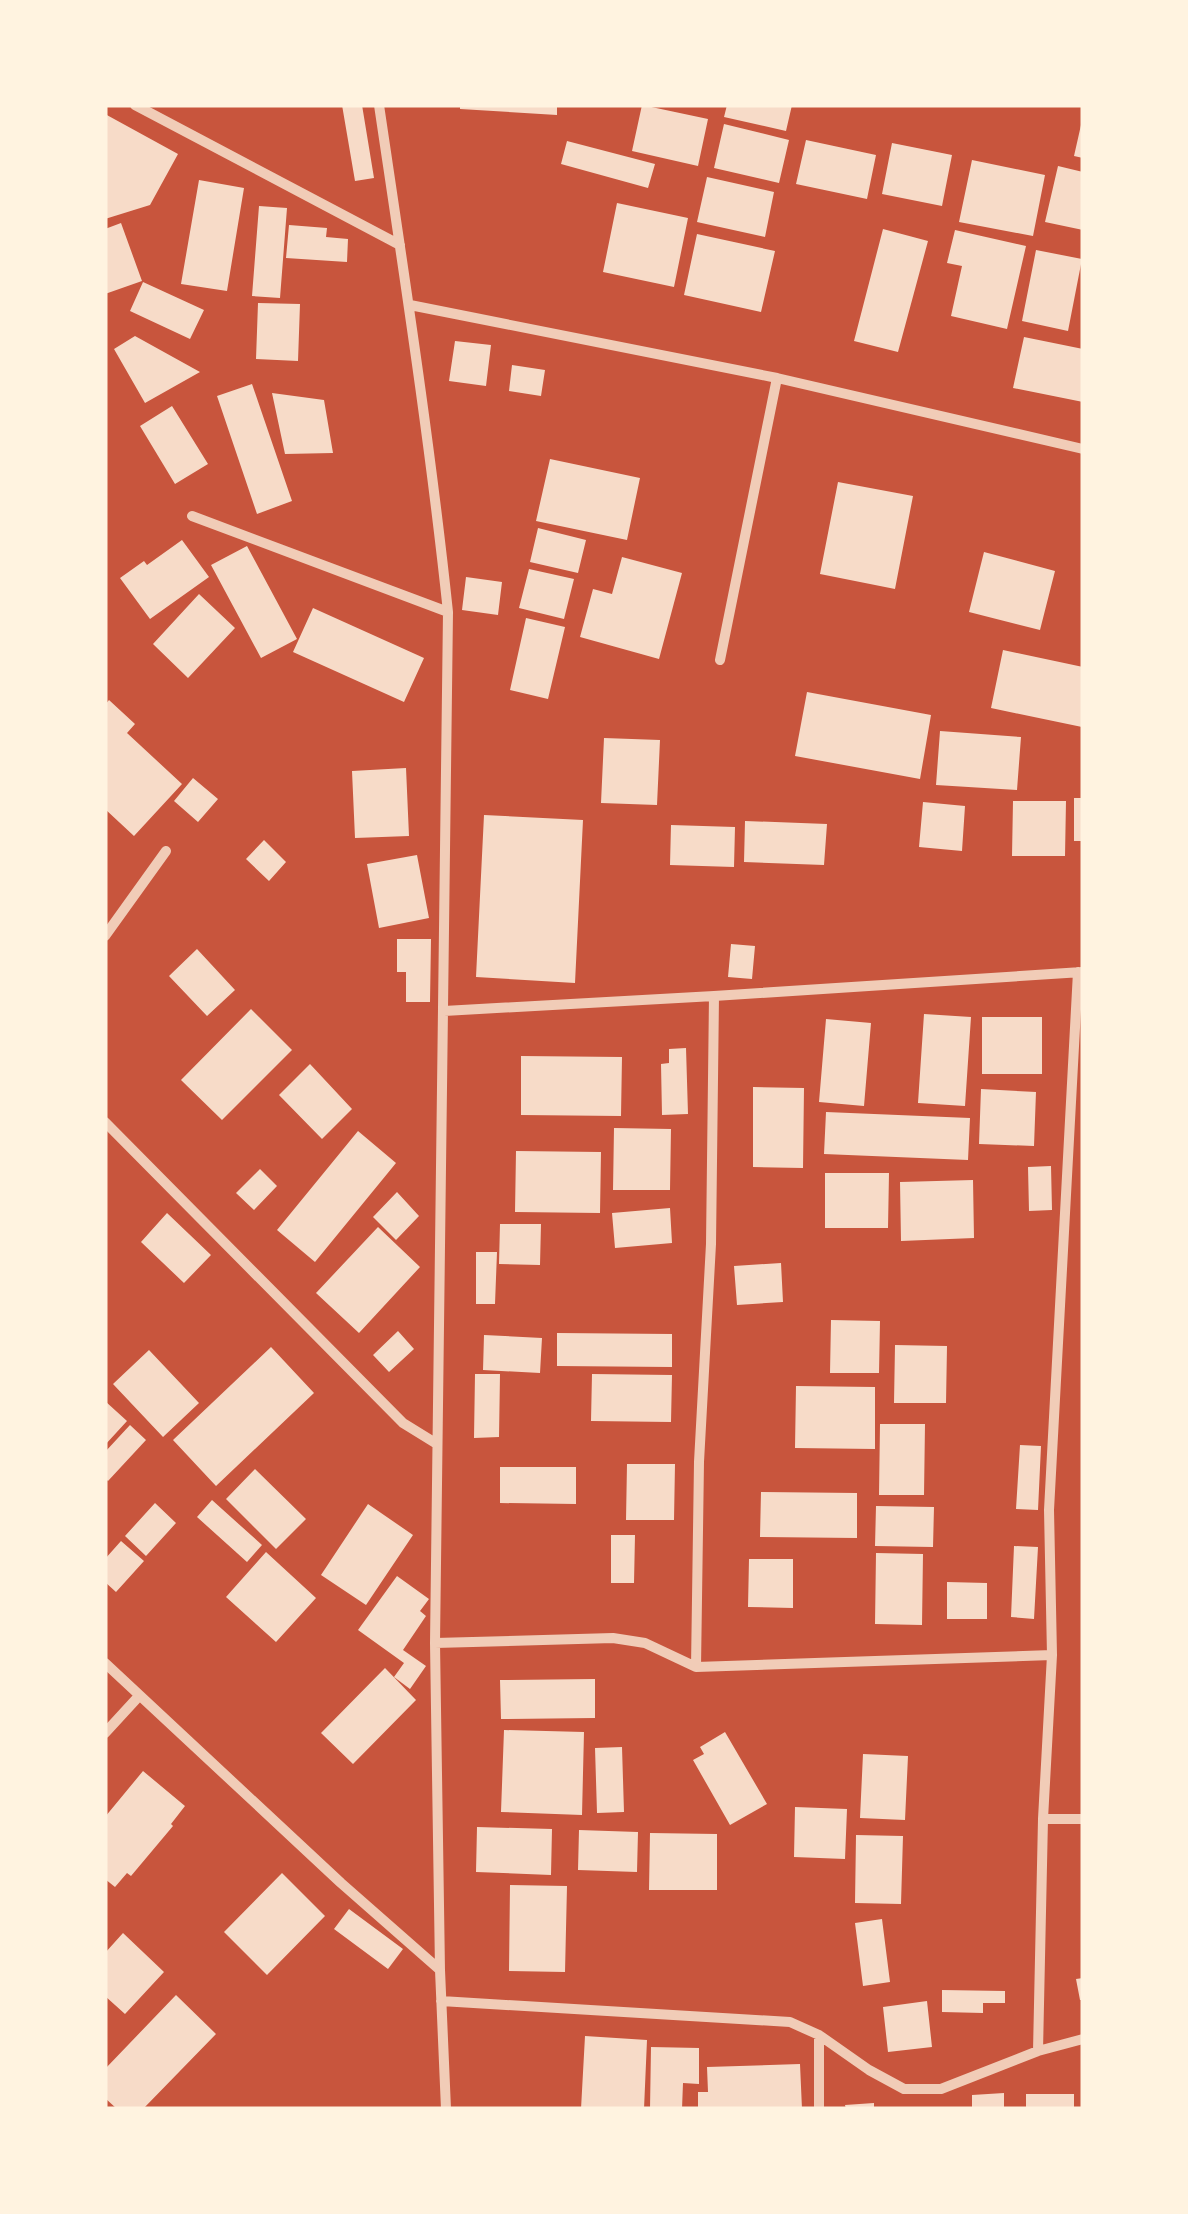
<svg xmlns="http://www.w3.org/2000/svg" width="1188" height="2214" font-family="Raleway,sans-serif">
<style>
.building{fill:#f7dbc8}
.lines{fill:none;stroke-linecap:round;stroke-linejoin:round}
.minor{stroke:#f1ccb7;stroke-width:10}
</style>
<rect width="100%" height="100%" fill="#c8553d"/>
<path class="building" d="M342,105H362L374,178L355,181Z
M460,105H557V115L460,109Z
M642,105L708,119L698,166L632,151Z
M727,105H792L786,131L724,117Z
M105,114L178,154L150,205L105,219Z
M724,124L789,140L779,183L714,168Z
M1081,125H1083V158L1074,156Z
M806,140L876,155L867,199L796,184Z
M567,141L655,164L648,188L561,164Z
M892,143L952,155L942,206L882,194Z
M972,160L1045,175L1033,236L959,222Z
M1058,166L1083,172V230L1045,222Z
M707,177L774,192L765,237L697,222Z
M199,180L244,188L227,291L181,284Z
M617,203L688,218L674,287L603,272Z
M259,206L287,208L280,298L252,296Z
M121,223L142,281L105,294V229Z
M289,225L327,228L326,237L348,239L347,262L286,258Z
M883,229L928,241L898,352L854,341Z
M955,230L1026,246L1007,329L951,316L962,266L947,263Z
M697,234L775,251L761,312L684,295Z
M1036,250L1082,259L1068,331L1022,321Z
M143,282L204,310L190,339L130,311Z
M258,303L300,304L298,361L256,359Z
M135,336L200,372L145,403L114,349Z
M1024,337L1083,349V402L1013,388Z
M455,341L491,345L486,386L449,381Z
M512,365L545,370L541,396L509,391Z
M252,384L292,501L257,514L217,396Z
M272,393L324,400L333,453L285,454Z
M172,406L208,464L175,484L140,426Z
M550,459L640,478L627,540L536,521Z
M838,482L913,496L895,589L820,574Z
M538,528L586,540L578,573L530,562Z
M182,540L209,577L150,619L120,578L144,561L147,565Z
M247,546L297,639L261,658L211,565Z
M984,552L1055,571L1040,630L969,612Z
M622,557L682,573L659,659L580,637L593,589L612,594Z
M529,569L574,579L564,619L519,608Z
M466,577L502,582L498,615L462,610Z
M199,594L235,628L188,678L153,644Z
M313,608L424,658L404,702L293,652Z
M526,618L565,627L548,699L510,690Z
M1003,650L1083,667L1082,727L991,708Z
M807,692L931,715L920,779L795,756Z
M109,700L135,724L127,733L182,784L134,836L105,809V705Z
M940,731L1021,737L1017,790L936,785Z
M604,738L660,740L657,805L601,803Z
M406,768L409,836L355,838L352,771Z
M193,778L218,799L198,822L174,801Z
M1074,798H1083V841H1074Z
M1013,801H1066L1065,856H1012Z
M923,802L965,806L962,851L919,847Z
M484,815L583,820L575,983L476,977Z
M745,821L827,824L824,865L744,862Z
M671,825L735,827L734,867L670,865Z
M264,840L286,862L269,881L246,859Z
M417,855L429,918L379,928L367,864Z
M397,939H431L430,1002H406V972H397Z
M731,944L755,946L752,979L728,977Z
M197,949L235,990L207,1016L169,976Z
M251,1009L292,1050L222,1120L181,1080Z
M924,1014L971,1017L965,1106L918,1103Z
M982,1017H1042V1074H982Z
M826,1019L871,1023L864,1106L819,1102Z
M686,1048L688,1114L662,1115L661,1064L669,1063V1049Z
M521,1056L622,1057L621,1116L521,1115Z
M310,1064L352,1109L322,1139L279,1095Z
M753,1087L804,1088L803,1168L753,1167Z
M981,1089L1036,1092L1034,1146L979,1144Z
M826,1112L970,1118L968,1160L824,1154Z
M614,1128L671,1129L670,1190H613Z
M358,1131L396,1163L315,1262L277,1230Z
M516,1151L601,1152L600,1213L515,1212Z
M1051,1166L1052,1210L1029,1211L1028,1167Z
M260,1169L277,1186L254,1210L236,1193Z
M825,1173H889L888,1228H825Z
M973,1180L974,1238L901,1241L900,1182Z
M397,1192L419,1216L396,1240L373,1217Z
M670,1208L672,1243L615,1248L612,1213Z
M167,1213L211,1255L184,1283L141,1242Z
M500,1224H541L540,1265L499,1264Z
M378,1227L420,1267L359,1333L316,1293Z
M476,1252H497L495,1304H476Z
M781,1263L783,1302L737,1305L734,1266Z
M831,1320L880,1321L879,1373H830Z
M398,1331L414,1349L389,1372L373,1355Z
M557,1333L672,1334V1367L557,1366Z
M484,1335L542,1338L540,1373L483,1370Z
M895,1345L947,1346L946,1403H894Z
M271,1347L314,1393L216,1486L173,1440Z
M149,1350L199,1403L163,1437L113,1384Z
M475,1374H500L499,1437L474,1438Z
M592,1374L672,1375L671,1422L591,1421Z
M796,1386L875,1387V1449L795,1448Z
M105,1401L127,1421L105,1445Z
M880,1424H925L924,1495H879Z
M130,1425L146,1440L108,1481L105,1478V1452Z
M1020,1445L1041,1446L1038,1510L1016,1509Z
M627,1464H675L674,1520H626Z
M500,1467H576V1504L500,1503Z
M255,1469L306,1519L276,1549L226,1499Z
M761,1492L857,1493V1538L760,1537Z
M212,1500L262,1545L247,1562L197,1517Z
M155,1503L176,1523L146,1556L125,1536Z
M368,1504L413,1535L366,1605L321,1575Z
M876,1506L934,1507L933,1547L875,1546Z
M611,1535H635L634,1583H611Z
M121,1541L144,1561L116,1592L105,1582V1559Z
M1014,1546L1038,1547L1034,1619L1011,1617Z
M266,1552L316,1598L276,1642L226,1597Z
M876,1553L923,1554L922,1625L875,1624Z
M749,1559H793V1608L748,1607Z
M397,1576L429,1599L420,1611L426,1616L403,1650L426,1666L410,1689L394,1677L404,1663L358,1630Z
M947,1582L987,1583V1619H947Z
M385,1668L416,1700L353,1764L321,1733Z
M595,1679V1718L501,1719L500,1680Z
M504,1730L584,1732L582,1815L501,1812Z
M725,1732L767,1804L730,1825L693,1760L704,1754L700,1747Z
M622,1747L624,1812L597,1813L595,1748Z
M863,1754L908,1756L905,1820L860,1818Z
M143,1771L185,1806L171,1824L173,1826L131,1876L127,1873L115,1887L105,1879V1817Z
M795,1807L847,1809L845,1859L794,1857Z
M477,1827L552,1829L551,1875L476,1872Z
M579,1830L638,1832L637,1872L578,1870Z
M650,1833L717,1834V1890H649Z
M856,1835L903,1836L901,1904L855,1903Z
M282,1873L325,1916L267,1975L224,1932Z
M510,1885L567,1886L565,1972L509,1971Z
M349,1909L403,1949L388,1969L334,1929Z
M882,1919L890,1982L863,1986L855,1923Z
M123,1933L164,1972L125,2014L105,1996V1953Z
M1083,1978V2000H1080L1076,1979Z
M942,1990L1005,1991V2003H983V2013L942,2012Z
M176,1995L216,2034L143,2109H117L105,2098V2069Z
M927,2001L932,2047L888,2052L883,2007Z
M585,2036L647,2040L644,2109H581Z
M651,2047L699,2048V2084L683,2083L682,2109H650Z
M800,2064L802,2109H698V2092H708L707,2067Z
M1004,2093V2109H972V2095Z
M1026,2094H1074V2109H1026Z
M874,2103V2109H846L845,2105Z"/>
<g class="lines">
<path class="minor" d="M135,105L400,245
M379,105C404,274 430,442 448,612L435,1643L440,1970L446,2109
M410,305L777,378L1083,449
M192,516L448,612
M720,660L777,378
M105,936L166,851
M444,1011L714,996L1082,972
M105,1122L403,1423L437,1444
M435,1643L613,1638L645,1643L696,1667L1052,1655
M105,1663L341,1883L440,1970
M696,1667L699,1462L711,1244L714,996
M105,1733L139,1696
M1043,1819H1083
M441,2001L790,2022L819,2035L869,2070L904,2089H941L1038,2051L1083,2039
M819,2035V2109
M1038,2051L1043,1819L1052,1655L1049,1510L1078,972"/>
</g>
<rect width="1188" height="2214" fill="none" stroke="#fff3e0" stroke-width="215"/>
</svg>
